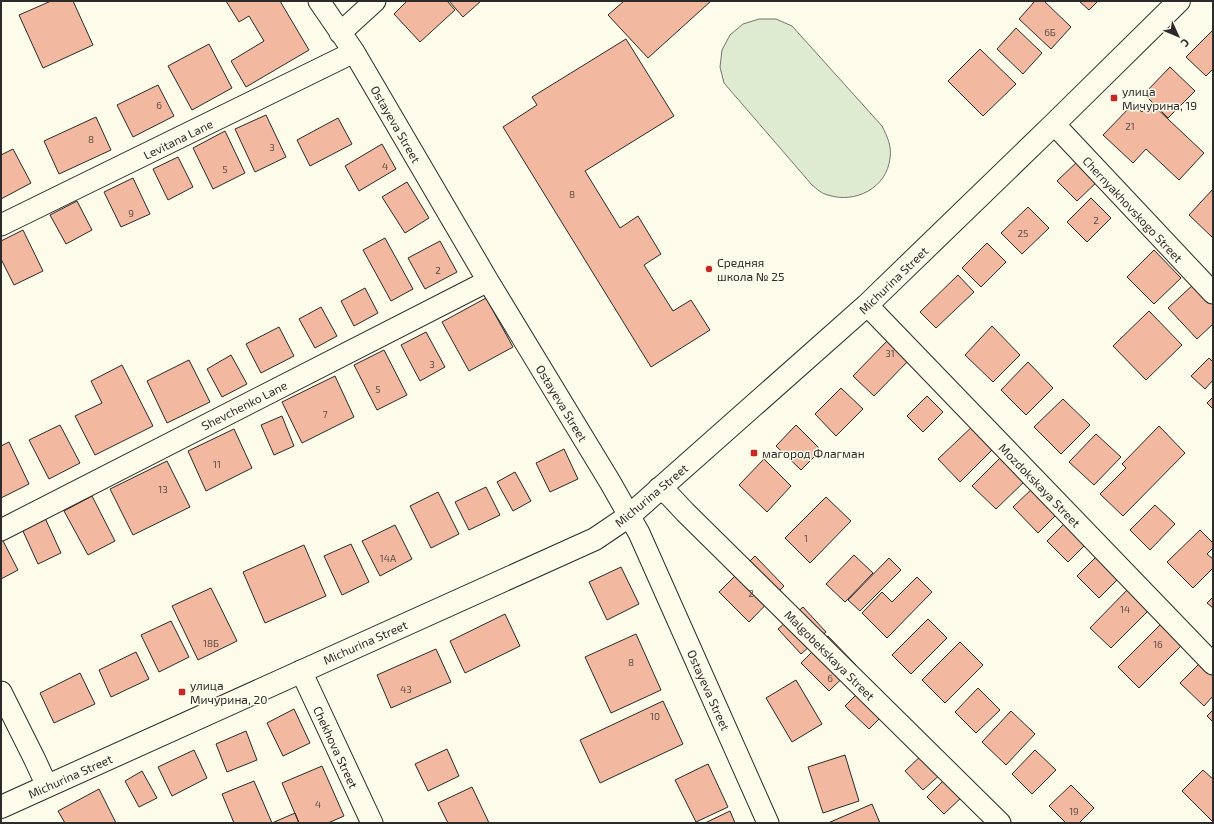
<svg xmlns="http://www.w3.org/2000/svg" width="1214" height="824" font-family="'Exo 2',sans-serif">
<style>
.green{fill:#deebd1;stroke:#74746e}
.building{fill:#f2b8a0;stroke:#2b2b2b}
.lines{fill:none;stroke-linecap:round;stroke-linejoin:round}
.street-casing{stroke:#2b2b2b;stroke-width:23}
.secondary-casing{stroke:#2b2b2b;stroke-width:24}
.street{stroke:#fdfbea;stroke-width:21}
.secondary{stroke:#fdfbea;stroke-width:22}
.poi-dot{fill:#c62828;stroke:#fdfbea;stroke-width:1.5}
.labels{text-anchor:middle;dominant-baseline:central;stroke-width:3;stroke-linejoin:round;paint-order:stroke}
.number-label{font-size:10px;fill:#5d4e48}
.poi-label{font-size:12px;fill:#2b2b2b;stroke:#fdfbea;text-anchor:start}
.street-label{font-size:12px;fill:#2b2b2b;stroke:#fdfbea}
</style>
<rect width="100%" height="100%" fill="#fdfbea"/>
<path class="green" d="M759,19H776L792,26L882,126C887,136 892,146 890,158C887,188 855,204 828,195C822,194 817,189 812,185L724,83L720,67L722,50L730,35L743,24Z"/>
<path class="building" d="M51,1H73L93,45L43,68L19,15Z
M226,1H280L309,50L246,87L231,61L264,41L249,16L239,22Z
M407,1H447L455,10L420,42L394,14Z
M449,1H481L463,17Z
M624,1H711L648,58L608,15Z
M1035,1H1044L1071,27L1051,49L1019,19Z
M1079,1H1098L1089,10Z
M1016,28L1042,53L1023,74L997,49Z
M1213,30V69L1206,76L1186,57Z
M626,39L674,116L585,171L620,228L638,216L661,254L644,265L673,311L691,300L710,330L651,367L503,127L537,105L532,97Z
M209,44L232,88L192,110L168,66Z
M980,49L1016,84L983,116L948,81Z
M1170,67L1195,91L1168,118L1144,94Z
M158,85L174,116L133,137L117,105Z
M1151,103L1204,153L1179,180L1146,149L1133,163L1103,135L1133,104L1142,112Z
M266,115L286,157L255,172L235,129Z
M96,117L111,150L59,174L44,141Z
M338,118L352,144L310,166L297,140Z
M225,131L245,173L213,189L193,148Z
M382,144L396,169L359,191L345,166Z
M13,149L31,183L1,199V155Z
M178,157L193,187L168,200L153,169Z
M1079,160L1099,180L1077,201L1057,181Z
M133,178L150,214L121,227L104,192Z
M407,182L429,218L405,233L382,197Z
M1213,189V238L1189,215Z
M1091,198L1111,218L1087,242L1067,222Z
M77,201L92,230L66,244L50,215Z
M1028,207L1049,228L1022,254L1001,233Z
M23,230L43,271L14,285L1,259V241Z
M385,238L413,289L391,301L363,250Z
M440,241L457,272L425,289L408,258Z
M987,243L1006,262L981,287L962,268Z
M1154,250L1181,278L1154,304L1127,277Z
M958,275L974,292L936,328L920,312Z
M1195,283L1213,302V324L1197,339L1168,308Z
M365,288L378,313L354,326L341,301Z
M486,298L513,347L469,371L442,322Z
M321,307L337,336L315,348L299,319Z
M1149,311L1182,345L1146,380L1113,346Z
M992,326L1020,355L993,382L965,355Z
M279,327L294,356L261,373L246,344Z
M426,332L445,367L420,381L401,345Z
M889,339L910,359L874,396L853,376Z
M384,350L407,395L377,410L354,365Z
M231,355L247,384L222,397L207,369Z
M1209,358L1213,362V380L1205,389L1191,376Z
M189,360L210,402L167,423L147,381Z
M1028,362L1053,388L1026,415L1001,390Z
M122,365L153,426L95,455L75,416L102,403L91,381Z
M335,376L354,417L302,443L282,402Z
M841,388L863,409L836,436L815,414Z
M927,396L943,412L923,432L907,416Z
M1213,397V409L1207,403Z
M1063,399L1090,425L1061,454L1034,427Z
M282,416L294,446L274,455L261,425Z
M976,423L997,445L960,482L938,459Z
M60,425L80,463L49,479L29,440Z
M796,425L821,450L801,470L776,446Z
M1159,426L1185,453L1123,516L1100,494L1126,468L1122,464Z
M234,429L252,468L206,491L188,451Z
M1096,434L1121,457L1094,485L1069,462Z
M9,442L29,484L1,498V446Z
M564,449L578,479L550,492L536,463Z
M1002,456L1026,480L996,509L972,486Z
M764,459L791,486L767,512L739,485Z
M167,461L190,507L133,535L110,489Z
M515,472L531,501L513,511L497,482Z
M1035,486L1060,511L1038,533L1013,507Z
M486,487L500,515L469,530L455,502Z
M438,492L459,534L431,548L410,506Z
M92,496L115,541L88,555L64,511Z
M826,497L851,521L810,563L785,538Z
M1155,505L1175,524L1150,550L1130,530Z
M45,518L61,553L38,564L22,529Z
M1067,521L1088,542L1068,562L1047,541Z
M395,525L412,559L380,576L362,541Z
M1200,530L1213,543V548L1207,554L1213,559V568L1193,588L1167,562Z
M1,537L18,570L1,579Z
M351,544L369,582L342,595L324,556Z
M304,545L326,596L265,623L243,572Z
M1100,553L1122,575L1099,598L1077,576Z
M854,555L873,573L845,602L826,584Z
M755,556L784,586L749,622L719,592Z
M889,558L901,570L860,611L848,600Z
M621,567L639,604L607,620L589,582Z
M917,577L932,592L887,638L862,613L882,592L892,602Z
M1130,587L1151,608L1111,648L1090,628Z
M211,588L237,641L198,660L172,606Z
M1213,597V608L1207,603Z
M803,607L826,632L801,654L778,629Z
M505,614L520,646L465,673L450,641Z
M928,619L947,638L911,674L892,655Z
M171,621L189,657L159,672L141,635Z
M1163,622L1184,643L1139,688L1118,667Z
M636,634L661,690L611,713L585,657Z
M828,636L856,665L829,691L801,663Z
M960,642L983,665L945,703L922,680Z
M436,649L451,682L391,708L377,675Z
M136,652L149,679L111,697L99,670Z
M1203,660L1213,671V696L1204,706L1180,683Z
M80,673L95,704L54,723L40,693Z
M796,680L822,724L792,742L766,698Z
M868,683L892,706L869,729L845,706Z
M978,688L1000,710L976,733L955,712Z
M663,701L683,744L600,783L580,740Z
M294,709L310,743L283,756L267,723Z
M1213,710V722L1207,716Z
M1011,711L1035,734L1006,765L982,742Z
M246,731L257,760L227,772L216,744Z
M447,749L459,776L428,791L415,764Z
M194,750L207,778L172,796L158,767Z
M1035,750L1056,770L1032,794L1012,774Z
M924,753L943,772L923,790L905,771Z
M845,755L859,801L823,813L808,767Z
M708,764L728,807L696,822L675,780Z
M322,766L344,816L328,823H299L282,783Z
M1203,770L1213,779V822L1182,791Z
M142,771L157,798L139,807L125,781Z
M946,778L963,796L944,814L927,797Z
M254,781L272,823H234L222,794Z
M1071,785L1094,808L1079,823H1066L1049,806Z
M472,787L489,823H448L438,803Z
M99,789L116,823H65L58,811Z
M872,804L880,823H828Z
M730,811L735,823H705Z
M295,813L299,823H272Z"/>
<g class="lines">
<g class="street-casing">
<path id="street" d="M319,1L354,52L488,281L610,482L639,533L768,823
M340,33L375,1
M1054,124L1213,293
M1,225L354,52
M867,305L1213,664
M659,488L670,496L685,512L1000,823
M1,530L488,281
M301,671L372,823
M1,692L35,760L47,786"/>
</g>
<g class="secondary-casing">
<path id="secondary" d="M1,807L595,539L629,516L867,305L1054,124L1179,1"/>
</g>
<use href="#street" class="street"/>
<use href="#secondary" class="secondary"/>
</g>
<g class="poi-dot">
<rect x="1110" y="94" width="8" height="8" rx="2"/>
<circle cx="709" cy="269" r="4"/>
<rect x="750" y="449" width="8" height="8" rx="2"/>
<rect x="178" y="688" width="8" height="8" rx="2"/>
</g>
<g class="labels">
<g class="number-label">
<text x="1050" y="32">6Б</text>
<text x="159" y="105">6</text>
<text x="1130" y="126">21</text>
<text x="91" y="139">8</text>
<text x="272" y="147">3</text>
<text x="385" y="166">4</text>
<text x="225" y="169">5</text>
<text x="572" y="194">8</text>
<text x="131" y="213">9</text>
<text x="1096" y="220">2</text>
<text x="1023" y="233">25</text>
<text x="438" y="270">2</text>
<text x="890" y="353">31</text>
<text x="432" y="364">3</text>
<text x="378" y="389">5</text>
<text x="325" y="414">7</text>
<text x="217" y="464">11</text>
<text x="163" y="489">13</text>
<text x="806" y="538">1</text>
<text x="388" y="558">14А</text>
<text x="751" y="593">2</text>
<text x="1125" y="609">14</text>
<text x="211" y="643">18Б</text>
<text x="1158" y="644">16</text>
<text x="631" y="662">8</text>
<text x="830" y="678">6</text>
<text x="406" y="689">43</text>
<text x="655" y="716">10</text>
<text x="318" y="804">4</text>
<text x="1074" y="811">19</text>
</g>
<g class="poi-label">
<text x="1122" y="91">улица<tspan x="1122" dy="14">Мичурина, 19</tspan></text>
<text x="717" y="262">Средняя<tspan x="717" dy="14">школа № 25</tspan></text>
<text x="762" y="453">магород Флагман</text>
<text x="190" y="685">улица<tspan x="190" dy="14">Мичурина, 20</tspan></text>
</g>
<g class="street-label">
<text transform="translate(396 124) rotate(60)">Ostayeva Street</text>
<text transform="translate(178 139) rotate(-26)">Levitana Lane</text>
<text transform="translate(1133 209) rotate(47)">Chernyakhovskogo Street</text>
<text transform="translate(893 280) rotate(-44)">Michurina Street</text>
<text transform="translate(562 403) rotate(59)">Ostayeva Street</text>
<text transform="translate(244 405) rotate(-27)">Shevchenko Lane</text>
<text transform="translate(1040 485) rotate(46)">Mozdokskaya Street</text>
<text transform="translate(651 495) rotate(-40)">Michurina Street</text>
<text transform="translate(365 642) rotate(-24)">Michurina Street</text>
<text transform="translate(830 655) rotate(45)">Malgobekskaya Street</text>
<text transform="translate(709 690) rotate(66)">Ostayeva Street</text>
<text transform="translate(336 747) rotate(65)">Chekhova Street</text>
<text transform="translate(70 776) rotate(-24)">Michurina Street</text>
</g>
</g>
<rect width="1214" height="824" fill="none" stroke="#2b2b2b" stroke-width="4"/>
<g transform="translate(1178 36) rotate(134)" stroke="#fdfbea" stroke-width="3" paint-order="stroke">
<path d="M0-3L7 15L0 10L-7 15Z" fill="#2b2b2b"/>
<text y="-6" font-size="11" font-weight="bold" text-anchor="middle" fill="#2b2b2b">С</text>
</g>
</svg>
